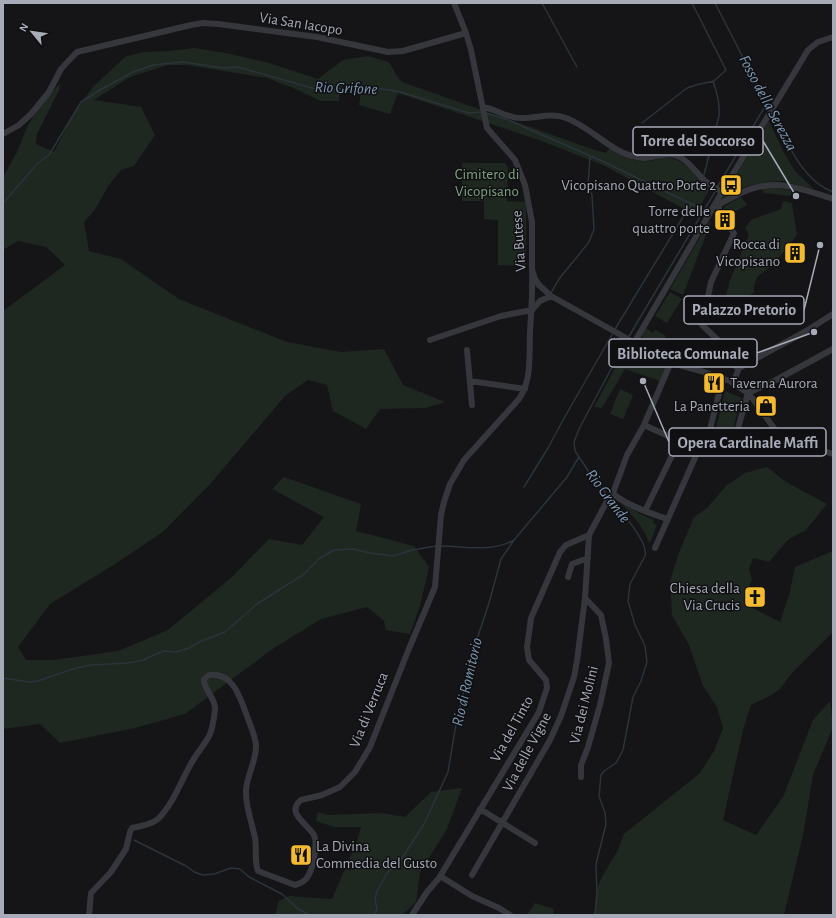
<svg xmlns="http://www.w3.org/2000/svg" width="836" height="918" font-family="'Alegreya Sans',sans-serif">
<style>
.green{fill:#1f2721}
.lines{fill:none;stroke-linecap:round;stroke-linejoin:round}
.stream{stroke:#2b333b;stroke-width:1.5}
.minor{stroke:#36373c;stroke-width:6}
.labels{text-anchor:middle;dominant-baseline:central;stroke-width:3;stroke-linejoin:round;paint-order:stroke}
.street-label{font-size:15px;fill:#a7abb8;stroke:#101012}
.park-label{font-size:15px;fill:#7ea382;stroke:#101012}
.poi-label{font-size:15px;fill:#a7abb8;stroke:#101012;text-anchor:end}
.water-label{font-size:16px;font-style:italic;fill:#7d98b3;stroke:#101012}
.leader{fill:none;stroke:#a7abb8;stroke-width:1.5}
.callout-dot{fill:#a7abb8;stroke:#101012;stroke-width:1.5}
.callout{fill:#101012;stroke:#a7abb8;stroke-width:1.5}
.callout-label{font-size:16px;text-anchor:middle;font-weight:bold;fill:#a7abb8}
</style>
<rect width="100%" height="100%" fill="#151517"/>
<path class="green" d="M194,48L231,54L269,63L318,79L343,60L368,56L389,62L397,76L402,82L595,150L606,153L610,148C621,156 635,163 650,161C658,159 666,156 674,159C686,162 701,180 710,189L695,215L605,166L539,140L398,93L390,114L359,105L361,92L357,84L340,87L339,101H320L298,90L267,78L187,65H168L130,77L94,100L141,107L155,135L134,166L121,170L109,185L94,211L84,222L89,251L121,259L179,299L287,342L341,352L384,349L403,385L445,402L426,408L380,409L366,429L333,411L327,385L308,380L285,396L211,483L164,531L115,564L50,604L18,647L26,660H54L118,651L168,630L232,577L269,539L302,545L324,517L272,489L284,477L361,504L356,531L414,546L429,567L420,606L410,634L386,630L384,621L367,607L321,619L271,650L185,714L135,728L60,743L40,724L3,729V311L65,265L46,247L18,241L3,250V177L17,152L28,125L38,109L60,83L59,90L37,134L36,144L54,152L76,109L94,86L125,57L142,52L169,51Z
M769,121L783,151L795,171L814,189L783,181L765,182L748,186L737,190L720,202Z
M462,163H505L508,167L507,201L526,202V266L498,265V220L484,219V201H462Z
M768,187L791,190V196L764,193L761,188Z
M741,197L747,205L724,217L723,210L725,206Z
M783,201L792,203L797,235L773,265L757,277L754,287V293L741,298L733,304L724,303L730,280L749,235L745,228L751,220L781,209Z
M709,222H711L683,295L670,289Z
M670,292L682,299L667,323L655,316Z
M646,328L653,333L655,330L666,336L659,351C651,347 644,346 642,335Z
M628,344L666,365L660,381L625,369L602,408L594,407Z
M620,389L633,395L623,419L610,414Z
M725,391L742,398L732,432L716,428Z
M767,467L786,482L827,504L806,530L789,539L769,562L753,558L749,569L752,579L746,595L747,605L780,622L789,595L795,567L833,551V632L791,674L780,689L770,696L751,705L743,730L723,820L756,835L783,797L813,720L830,701L833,727L813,775L803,835L784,915H594L596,891L602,877L618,850L624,834L700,773L714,751L723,728L717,707L703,686L689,645L672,615L670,581L678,555L694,517L707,508L726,486L745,473Z
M620,502L640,514L654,520L653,523L657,525L651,541L649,543C644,526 631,515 620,502Z
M462,788L447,829L420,872L416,902L402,915H275L279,901L289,896L332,899L356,844L361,827H334L316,821L318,812L328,815L382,813L405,817L431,792Z
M535,903L554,909L553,915H527Z"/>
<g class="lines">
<path class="stream" d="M542,3L577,67
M715,3L770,110
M485,113L506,119L602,161L704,210
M772,113C787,141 801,180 833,192
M642,123L687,88L696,85L714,81L726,70L692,3
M704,175L719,116C720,103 717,93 713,81
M718,186L767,103
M3,203L38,163L49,155L81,102L100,90L133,72L153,65L183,62L223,68L238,67L319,90H334L353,86L384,89L400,92L469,113L482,112
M551,293L559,279L589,242L594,229L592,195L588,187L590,156
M615,329L691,204
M628,338L716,190
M524,487L548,448L563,420L613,333
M608,496L593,478L575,451L574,442L579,429L626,341
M440,546C465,546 491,553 514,540
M3,678L29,682L38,681L73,669L90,665L128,663L143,660L156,654L165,651L176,652L189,648L199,642L225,632L257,604L304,574L320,558L334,550L353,549L369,553L393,556L412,550L436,546
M134,840L186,866L194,872L203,875L214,874L231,868L240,869L249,877L282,894L297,908L309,915
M373,915L377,910L375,898L377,891L387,873L404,855L424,824L448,772L456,724L474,648L489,603L501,559L514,540L567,477L579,457
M595,915L597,895L596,864L606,824L605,813L599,796L601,775L604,771L616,763L623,750L633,697L641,681L647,662L645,646L635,625L628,601L630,584L645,556C649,543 620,510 611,500"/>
<path class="minor" d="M454,3L466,33L471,50L487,128L515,160L525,185L532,222V269L535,279L539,285L551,296L662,358L679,365L701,371L730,381L745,391L753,399L776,431L782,436L792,441L833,454
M483,107C496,109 507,118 520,118C535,119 551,112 566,118C589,126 609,150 632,156C635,157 640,158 644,158C656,157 668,151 680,157C689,162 697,173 704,180C710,185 716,188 722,192
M3,134L19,125L31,114L49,92L61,69L77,52L191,25L203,23L218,24L317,37L388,52L403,51L466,33
M716,203L719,205C724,201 729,199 735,196C771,176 797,187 833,199
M719,205V210L723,218
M532,310L540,301L551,296
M430,340L501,316L532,310
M634,343L722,192L808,50L818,42L833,37
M467,350L472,405
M710,353L720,342L702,325L711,282L734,233L726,223
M690,367L700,355L710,353L739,368
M739,368L808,330L833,314
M470,381L525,389
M733,383L739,368
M748,393L776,380L833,349
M644,425L679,441L698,451
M709,433C736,439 750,445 776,431
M735,439L748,393
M613,493C622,504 653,514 667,519
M645,511L679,441
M655,548L698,451L709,433L723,378
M568,577L572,564L588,558
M581,777V765L588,747L600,705L609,663L606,639L601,615L585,598
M480,809L535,843
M472,875L550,740L561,716L574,677L577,661L585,598L589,535L606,503L613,493L627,455L644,425L671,362
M440,876L472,896L499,908L510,915
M89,915L91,893L111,872L126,849L130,832L132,828C141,826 151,825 158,819C175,802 182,777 195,757C200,749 206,743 210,734C213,727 214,718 215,710C216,698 203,689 204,679L209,675C233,672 240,697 247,716C250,725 255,735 256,745C257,759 247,775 246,790C245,806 252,822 255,838C257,849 254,861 258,871L295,885C299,884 303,882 306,879C313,871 318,844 314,835C308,824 285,813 301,800L322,795L340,787L355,772L370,747L408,651L435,587L441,515L444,502L450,484L464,460L519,399C532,380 529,356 530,333C531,312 533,291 532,269
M412,915L427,892L439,878L539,712L547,688L546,680L529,660L527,647L529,633L531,618L560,552L566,545L589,535"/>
</g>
<defs>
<g id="bus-square" transform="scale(1.15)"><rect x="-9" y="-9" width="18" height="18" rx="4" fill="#f4bb30" stroke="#101012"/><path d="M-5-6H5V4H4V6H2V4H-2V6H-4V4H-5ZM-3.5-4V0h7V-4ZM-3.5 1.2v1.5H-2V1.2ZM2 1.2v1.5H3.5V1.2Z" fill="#111"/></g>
<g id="building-square" transform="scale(1.15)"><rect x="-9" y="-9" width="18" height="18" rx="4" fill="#f4bb30" stroke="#101012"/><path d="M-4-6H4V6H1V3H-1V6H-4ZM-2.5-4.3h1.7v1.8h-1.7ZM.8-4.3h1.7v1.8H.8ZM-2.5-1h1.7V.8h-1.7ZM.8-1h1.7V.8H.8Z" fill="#111"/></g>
<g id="restaurant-square" transform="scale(1.15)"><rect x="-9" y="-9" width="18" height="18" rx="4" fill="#f4bb30" stroke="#101012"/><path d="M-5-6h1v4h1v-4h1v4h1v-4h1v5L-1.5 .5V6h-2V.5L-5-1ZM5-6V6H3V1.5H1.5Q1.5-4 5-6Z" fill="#111"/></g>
<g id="shop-square" transform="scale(1.15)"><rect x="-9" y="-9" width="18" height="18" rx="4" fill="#f4bb30" stroke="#101012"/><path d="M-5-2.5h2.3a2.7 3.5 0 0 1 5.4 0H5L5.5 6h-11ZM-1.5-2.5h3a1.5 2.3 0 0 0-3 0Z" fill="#111"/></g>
<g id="church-square" transform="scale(1.15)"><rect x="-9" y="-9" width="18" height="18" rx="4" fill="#f4bb30" stroke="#101012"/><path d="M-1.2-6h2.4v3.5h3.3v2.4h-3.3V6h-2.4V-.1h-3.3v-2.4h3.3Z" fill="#111"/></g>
</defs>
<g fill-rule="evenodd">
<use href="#bus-square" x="731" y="185"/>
<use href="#building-square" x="725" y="220"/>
<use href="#building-square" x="795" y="253"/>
<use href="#restaurant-square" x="714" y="383"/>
<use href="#shop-square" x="766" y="406"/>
<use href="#church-square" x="755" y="597"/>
<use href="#restaurant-square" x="301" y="855"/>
</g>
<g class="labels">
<g class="street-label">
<text transform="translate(301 24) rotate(9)">Via San Iacopo</text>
<text transform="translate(519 241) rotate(-94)">Via Butese</text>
<text transform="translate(584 705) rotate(-76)">Via dei Molini</text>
<text transform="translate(369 710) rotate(-68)">Via di Verruca</text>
<text transform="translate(512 729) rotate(-61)">Via del Tinto</text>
<text transform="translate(527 752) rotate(-62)">Via delle Vigne</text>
</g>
<g class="park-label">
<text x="487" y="174">Cimitero di<tspan x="487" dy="17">Vicopisano</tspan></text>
</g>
<g class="poi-label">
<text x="716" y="185">Vicopisano Quattro Porte 2</text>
<text x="710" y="211">Torre delle<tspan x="710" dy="17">quattro porte</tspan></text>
<text x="780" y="244">Rocca di<tspan x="780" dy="17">Vicopisano</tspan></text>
<text x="730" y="383" text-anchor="start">Taverna Aurora</text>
<text x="750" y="406">La Panetteria</text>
<text x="740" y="588">Chiesa della<tspan x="740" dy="17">Via Crucis</tspan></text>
<text x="316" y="846" text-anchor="start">La Divina<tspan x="316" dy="17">Commedia del Gusto</tspan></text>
</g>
<g class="water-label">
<text transform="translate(346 88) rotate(2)">Rio Grifone</text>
<text transform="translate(768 103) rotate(62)">Fosso della Serezza</text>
<text transform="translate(608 496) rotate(53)">Rio Grande</text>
<text transform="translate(467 682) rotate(-77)">Rio di Romitorio</text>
</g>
</g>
<path class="leader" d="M796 196L763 141M820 245L804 310M814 332L757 353M643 381L669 442"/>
<g class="callout-dot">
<circle cx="796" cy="196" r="4"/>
<circle cx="820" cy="245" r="4"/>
<circle cx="814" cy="332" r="4"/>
<circle cx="643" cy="381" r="4"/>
</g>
<g class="callout">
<rect x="633" y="127" width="130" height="28" rx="4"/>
<rect x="684" y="296" width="120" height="28" rx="4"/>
<rect x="609" y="339" width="148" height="28" rx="4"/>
<rect x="669" y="428" width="157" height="28" rx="4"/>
</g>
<g class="callout-label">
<text x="698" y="146">Torre del Soccorso</text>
<text x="744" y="315">Palazzo Pretorio</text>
<text x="683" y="359">Biblioteca Comunale</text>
<text x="748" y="448">Opera Cardinale Maffi</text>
</g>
<rect width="836" height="918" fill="none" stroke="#a7abb8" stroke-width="8"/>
<g transform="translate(32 32) rotate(299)" stroke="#101012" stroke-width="3" paint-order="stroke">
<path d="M0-3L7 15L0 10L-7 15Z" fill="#a7abb8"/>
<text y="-6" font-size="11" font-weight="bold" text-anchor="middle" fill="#a7abb8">N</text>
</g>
</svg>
